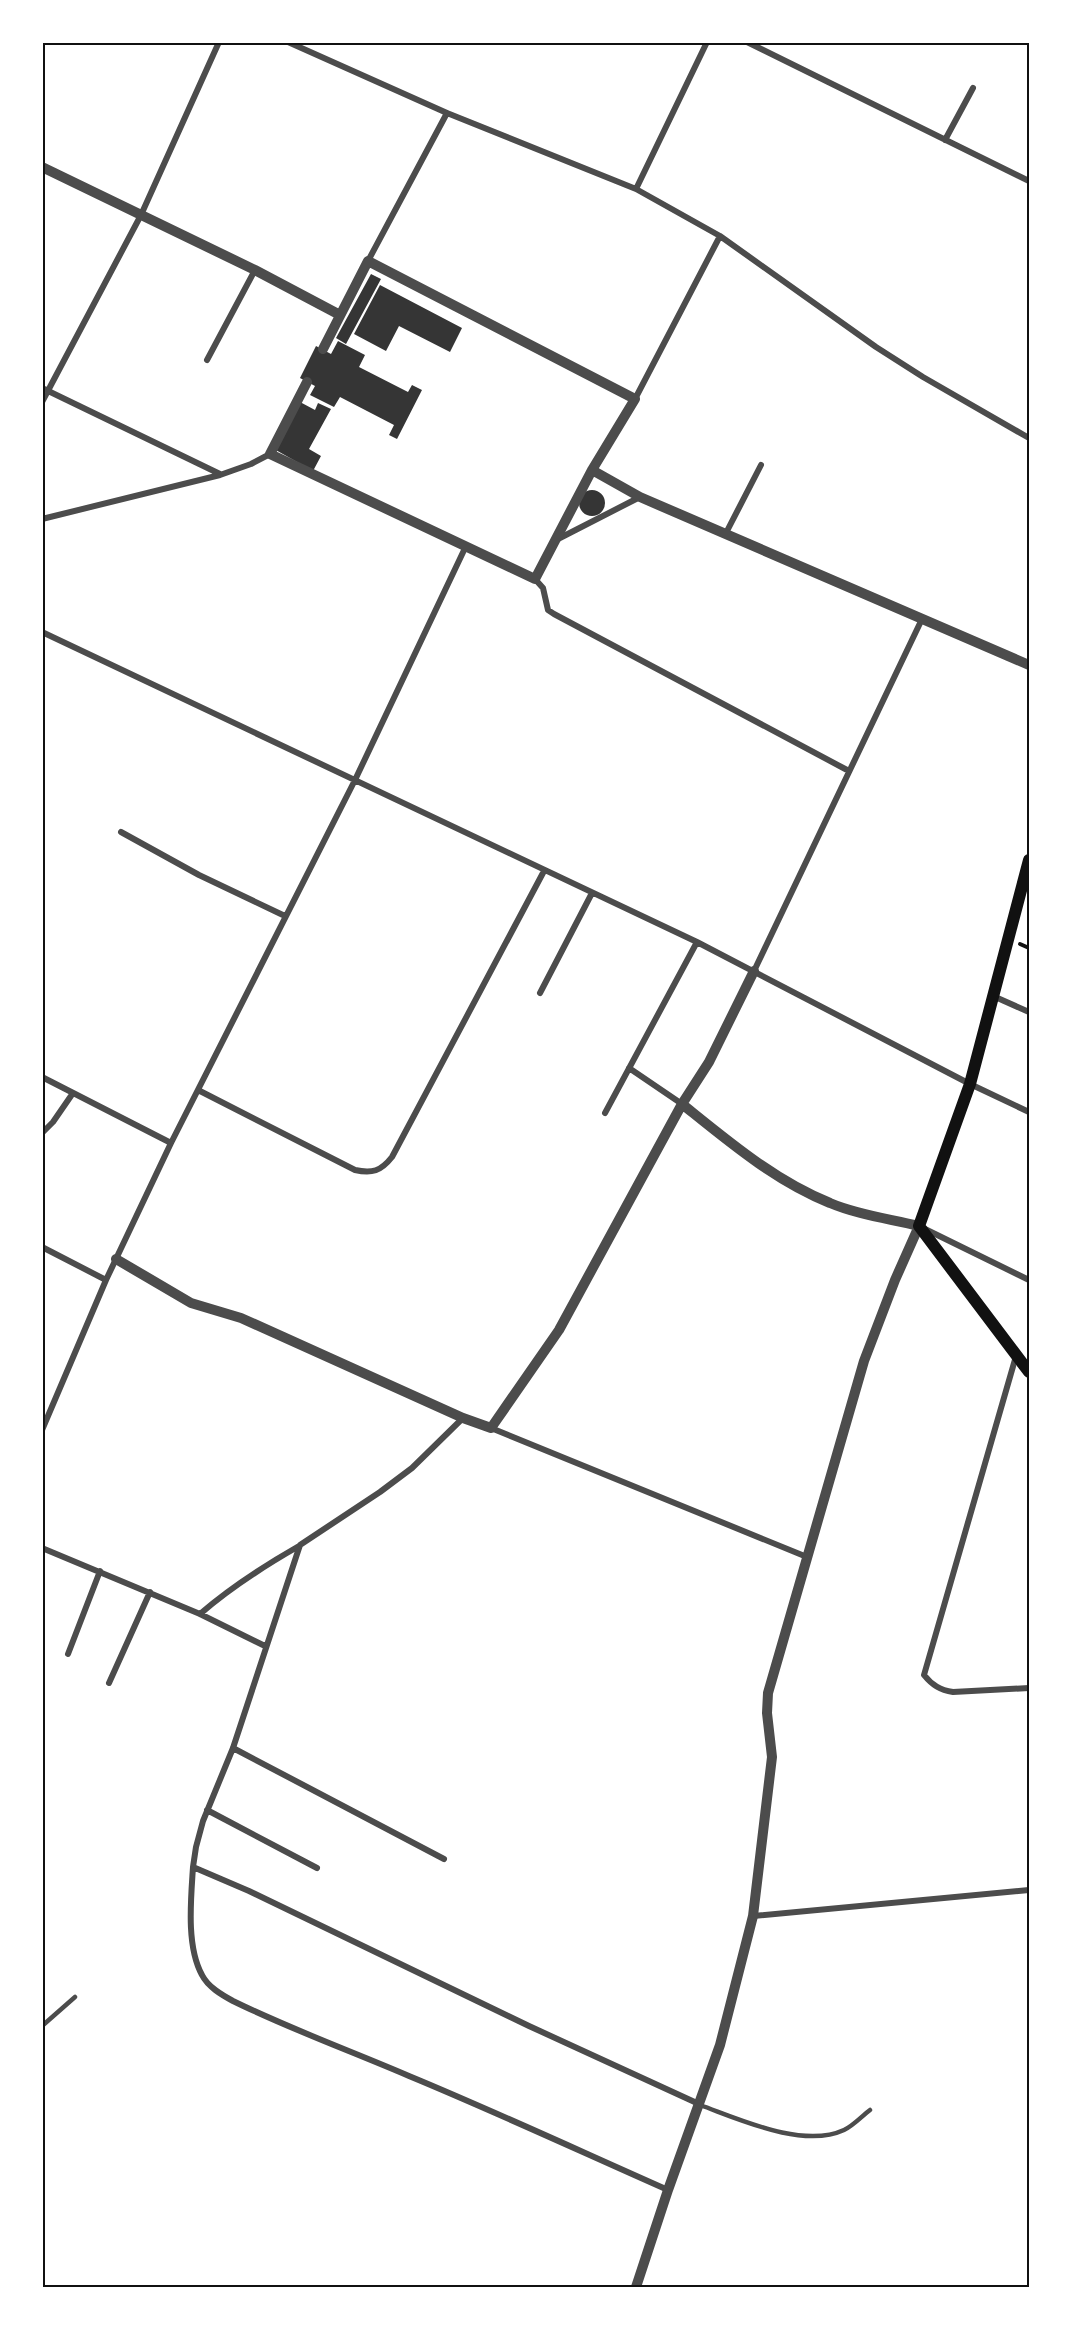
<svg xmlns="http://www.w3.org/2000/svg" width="1071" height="2329" font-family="Georgia,serif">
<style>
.building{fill:#353535}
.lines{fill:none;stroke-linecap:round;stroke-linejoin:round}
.path{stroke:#111;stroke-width:4}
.service{stroke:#4c4c4c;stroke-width:4.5}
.minor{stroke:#4c4c4c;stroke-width:6}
.tertiary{stroke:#4c4c4c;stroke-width:10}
.secondary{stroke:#111;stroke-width:12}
.neatline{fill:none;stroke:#111;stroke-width:2}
</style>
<rect width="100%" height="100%" fill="#fff"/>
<path class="building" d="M371,274L381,279L346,344L336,338Z
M380,285L462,328L450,352L399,326L386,351L354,334Z
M338,341L365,355L359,367L408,392L412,385L422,390L397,439L389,435L394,425L340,397L334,407L310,395L315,386L300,378L316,346L331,354Z
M300,402L315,410L318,403L331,409L309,449L321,456L313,471L274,449Z
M579 503a13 13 0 1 1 26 0a13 13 0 1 1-26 0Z"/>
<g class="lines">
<path class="path" d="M1020,944L1029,948"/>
<path class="service" d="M42,2026L75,1997
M700,2105C739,2119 803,2149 844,2130C853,2126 862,2116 870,2110"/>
<path class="minor" d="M288,42L447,113L636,189L720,236L876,347L923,377L1029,438
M747,42L1029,181
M945,140L973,88
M636,189L707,42
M368,261L447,113
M207,360L255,270
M42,388L220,474
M635,399L720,236
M42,402L141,215L219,42
M42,519L220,475L251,464L270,454
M726,533L761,465
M558,539L640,497
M535,579L543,588L548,610L554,614L849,771
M42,632L697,942L970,1084L1029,1112
M121,832L199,875L285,916
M754,971L922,619
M540,993L592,893
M993,996L1029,1012
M629,1068L682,1104
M42,1077L171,1143
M198,1090L355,1170C372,1174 381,1171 392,1157L544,871
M605,1113L697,942
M42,1133L53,1122L73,1093
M925,1229L1029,1280
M42,1247L106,1280
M1016,1356L924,1675C932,1685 940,1690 953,1692L1029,1688
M463,1418L412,1468L380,1492L300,1545L233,1748L203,1821L196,1847L193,1867L249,1891L529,2026L699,2104
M491,1428L807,1557
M42,1430L106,1280L171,1143L355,780L466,546
M42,1548L200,1614L265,1646
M200,1614C231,1587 264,1566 299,1546
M68,1654L100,1571
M109,1683L150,1592
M233,1748L444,1859
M207,1810L317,1868
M193,1867C191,1899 186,1946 202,1975C208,1987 222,1995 233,2001C290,2029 351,2051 409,2076C496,2112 582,2152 668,2190
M753,1916L1029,1890"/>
<path class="tertiary" d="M42,167L255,270L340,315
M307,382L270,454L535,579L592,470L635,399L368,261L323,349
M592,470L640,497L1029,665
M116,1259L191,1303L241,1318L463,1418L491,1428L559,1330L682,1104L709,1062L754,971
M636,2287L668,2190L720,2045L753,1916L772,1757L767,1713L768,1693L864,1361L895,1280L919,1226C891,1219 858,1215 830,1203C775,1181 728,1141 682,1104"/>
<path class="secondary" d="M1029,860L970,1084L919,1226L1029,1372"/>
</g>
<rect width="1071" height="2329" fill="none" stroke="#ffffff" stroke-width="87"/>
<rect x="44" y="44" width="984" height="2242" class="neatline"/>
</svg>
